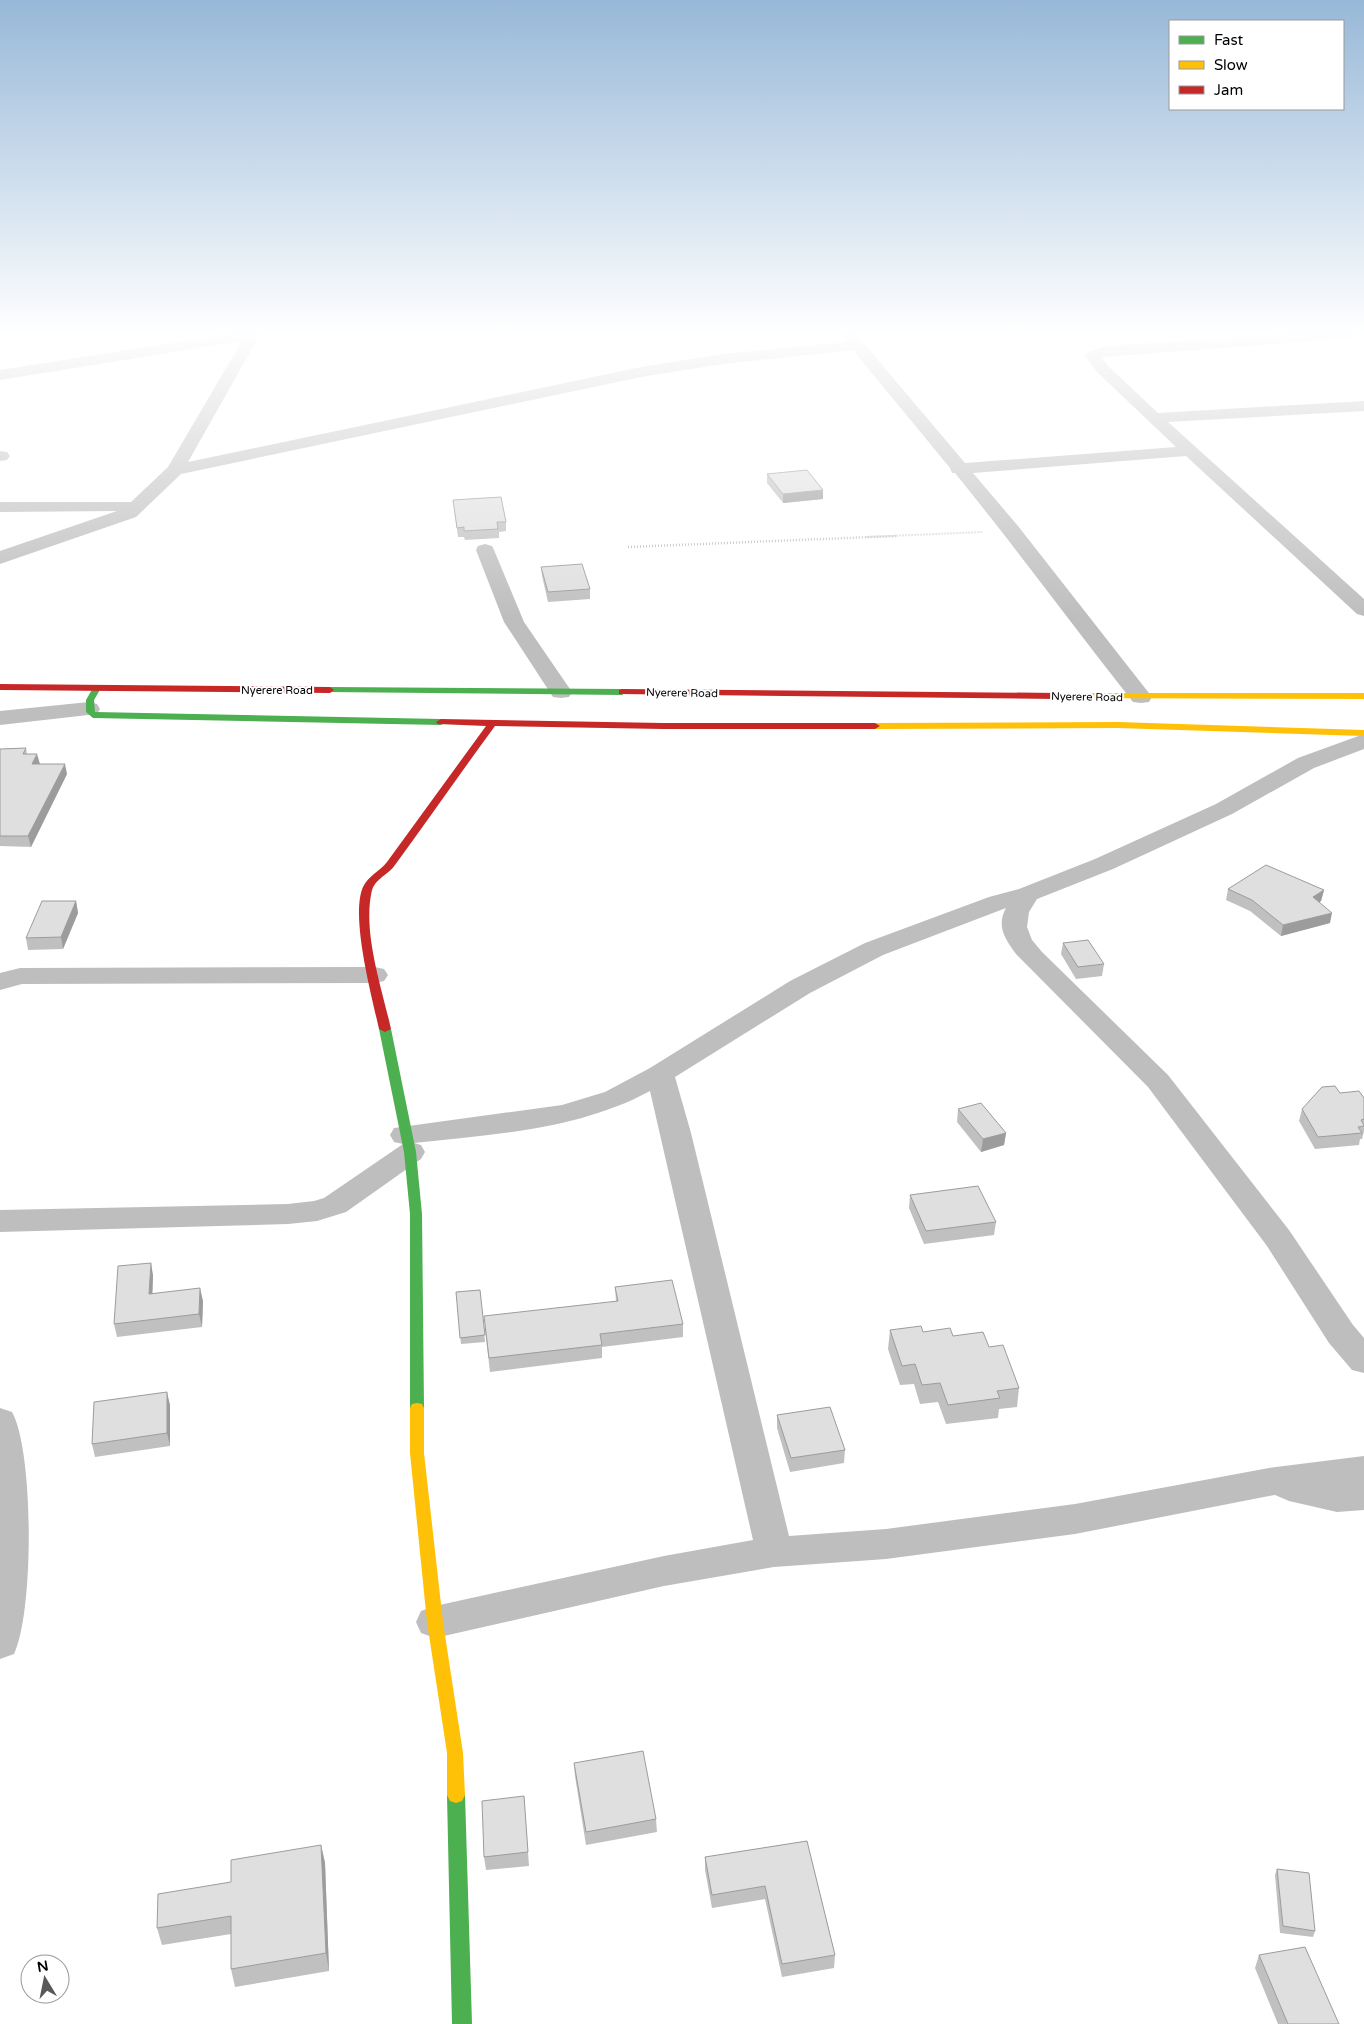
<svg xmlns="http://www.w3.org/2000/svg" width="1364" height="2024" font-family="'Varela Round',sans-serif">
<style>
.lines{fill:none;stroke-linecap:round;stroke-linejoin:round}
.path-far1{stroke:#b9b9b9;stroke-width:2;stroke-dasharray:0.5 1;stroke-linecap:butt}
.path{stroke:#b9b9b9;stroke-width:2.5;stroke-dasharray:1 2;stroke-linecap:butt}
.street{fill:#bebebe;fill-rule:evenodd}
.fast{fill:#4caf50;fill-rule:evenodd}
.slow{fill:#ffc107;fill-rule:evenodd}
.jam{fill:#c62828;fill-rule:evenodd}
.wall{fill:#c0c0c0}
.shaded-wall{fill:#9c9c9c}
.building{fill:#dfdfdf;stroke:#9c9c9c}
.labels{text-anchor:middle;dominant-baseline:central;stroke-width:4;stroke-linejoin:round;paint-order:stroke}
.far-street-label{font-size:11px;fill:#000;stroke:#fff}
</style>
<rect width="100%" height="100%" fill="#fff"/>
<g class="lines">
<path class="path-far1" d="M866,537L983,532"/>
<path class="path" d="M628,547L896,536"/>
<path class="street" d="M229,334H263L258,338L188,462L641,367L723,354L847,342L841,334H856L965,463L1176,447L1096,371L1085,355L1088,352L1106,346L1289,334H1360L1358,337L1353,338L1102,357L1107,365L1158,413L1364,401V411L1168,422L1364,599V616L1357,614L1186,456L973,473L1018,526L1152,697L1149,702L1141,703L1133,702C1073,626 1016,548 955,473H952L950,468L853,350L723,364L641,377L181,474L136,517L0,564V551L117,511L0,512V502H131L168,467L242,341L0,380V370Z
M0,451L7,452L10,456L7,460L0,461Z
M485,544L492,546L494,550L524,622L572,692L569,697L561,698L553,697L504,622L476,550L478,546Z
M89,702L97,704L100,709L97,714L0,725V711Z
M1364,734V749L1314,768L1232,814L1113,869L1037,899L1029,912L1027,927L1032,940L1042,952L1168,1075L1289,1230L1353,1325L1364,1338V1373L1352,1370L1329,1343L1267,1246L1148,1087L1016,954C1005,939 996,926 1006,908L883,955L810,993L675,1077L691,1133L789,1536L886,1529L1075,1504L1269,1468L1364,1456V1510L1337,1512L1289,1501L1275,1495L1269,1496L1075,1534L886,1559L774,1567L664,1586L435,1638L421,1633L416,1622L421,1611L435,1606L664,1556L753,1540L650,1091C578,1130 495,1134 414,1143L421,1145L425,1152L421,1159L346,1212L317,1221L288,1224L0,1232V1210L288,1204L314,1201L324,1198L403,1144L394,1142L390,1135L394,1128L562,1105L605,1092L650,1068L790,981L865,943L989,897L1019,889L1095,859L1216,804L1298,758Z
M375,967L384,969L388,975L384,981L375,983L22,984L0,990V973L20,968Z
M0,1408L12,1412C34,1451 34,1613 14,1654L0,1659Z"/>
<path class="fast" d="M97,685L101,688L94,700L95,712L441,719L446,722L441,725L93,718L86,712V700L94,686Z
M330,687L622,689L626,692L622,695L327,692L326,690Z
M385,1026L391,1029L416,1152L422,1214L424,1408L422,1412L417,1413L412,1412L410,1408V1214L404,1152L379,1029Z
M456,1787L462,1789L465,1795L472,2024H452L447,1795L450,1789Z"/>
<path class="slow" d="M1058,693H1364V699L1055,698L1054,696Z
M1118,722L1364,730V736L1118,728L875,729L870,726L875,723Z
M417,1403L422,1404L424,1408V1453L443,1622L463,1753L465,1795L462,1801L456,1803L450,1801L447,1795V1753L427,1622L410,1453V1408L412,1404Z"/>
<path class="jam" d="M0,684L330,687L334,690L330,693L0,690Z
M622,689L1058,693L1062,696L1058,699L619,694V690Z
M441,719L663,723H875L880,726L875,729H663L495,726C461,772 429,819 395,865C389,874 375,879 372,890C362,932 382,988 391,1029L385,1032L379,1029C372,997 350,916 363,887C368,876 380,871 387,862L486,726L438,724L436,722Z"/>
</g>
<path class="wall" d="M767,474L823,499L783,503L767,483Z
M453,500L506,522V531L499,532V538L465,540L464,537H458Z
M541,567L590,589V599L548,602L542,576Z
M26,748L27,754L39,764L67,774L31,847L0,846V749Z
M1228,889L1324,890L1321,901L1319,902L1330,923L1281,936L1250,911L1226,900Z
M76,901L78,913L63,949L28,950L26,938Z
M1063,943L1104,964L1102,976L1076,979L1061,954Z
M1340,1093L1364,1098V1131L1362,1139H1360L1359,1145L1315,1149L1299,1121L1302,1109Z
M958,1109L1006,1133L1004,1145L981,1152L957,1122Z
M910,1195L996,1222L994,1235L924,1244L909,1208Z
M153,1275L152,1293L203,1301L202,1327L117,1337L114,1324Z
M615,1287L683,1324V1337L602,1347V1358L490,1372L485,1329L616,1301Z
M480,1290L485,1342L461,1344L456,1292Z
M890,1330L923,1332L953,1336L989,1347L1019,1388L1017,1407L999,1409L998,1418L946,1424L938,1402L920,1404L914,1384L900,1385L888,1349Z
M170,1405V1446L95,1457L92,1444Z
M777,1415L845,1450L844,1463L790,1472L777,1428Z
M574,1763L656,1819L657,1832L586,1845L575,1776Z
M524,1796L529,1866L486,1870L484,1857Z
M807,1841L835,1955L834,1968L782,1977L765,1899L712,1908L705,1870V1857Z
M321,1845L325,1863L329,1971L235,1987L231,1969V1934L162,1945L157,1928L231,1882Z
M1277,1869L1315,1931L1313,1937L1280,1933L1275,1875Z
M1259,1955L1339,2024H1278L1255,1968Z"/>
<path class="shaded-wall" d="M823,490V499L783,503V494Z
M37,754L40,764H32Z
M65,764L67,774L31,847L28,836Z
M1324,890L1321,901L1311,908L1313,897Z
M76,901L78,913L63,949L61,937Z
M1332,913L1330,923L1281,936L1283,925Z
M1006,1133L1004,1145L981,1152L983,1139Z
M151,1263L153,1275L152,1307L149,1294Z
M200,1288L203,1301L202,1327L199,1314Z
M167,1392L170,1405V1446L167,1433Z
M321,1845L325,1863L329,1971L326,1953Z"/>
<path class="building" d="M807,470L823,490L783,494L767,474Z
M501,497L506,522H497L498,529L464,531V527L457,528L453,500Z
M582,564L590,589L548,592L541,567Z
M26,748L23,754H37L32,764H65L28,836H0V749Z
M1266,865L1324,890L1313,897L1332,913L1283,925L1252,900L1228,889Z
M42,901H76L61,937L26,938Z
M1088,940L1104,964L1078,967L1063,943Z
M1335,1086L1340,1093L1359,1091L1364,1098V1119L1361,1120L1364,1125V1126L1358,1127L1362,1133L1318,1137L1302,1109L1322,1087Z
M981,1103L1006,1133L983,1139L958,1109Z
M978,1186L996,1222L926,1231L910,1195Z
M151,1263L149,1294L200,1288L199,1314L114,1324L118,1266Z
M672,1280L683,1324L600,1334L602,1345L489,1358L484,1316L618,1301L615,1287Z
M480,1290L485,1335L460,1338L456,1292Z
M921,1326L923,1332L950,1328L953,1336L983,1332L989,1347L1003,1345L1019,1388L997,1391L1000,1398L948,1405L940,1383L922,1385L915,1364L902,1366L890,1330Z
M167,1392V1433L92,1444L94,1402Z
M830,1407L845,1450L791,1458L777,1415Z
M643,1751L656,1819L586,1832L574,1763Z
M524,1796L528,1852L484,1857L482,1801Z
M807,1841L835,1955L782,1964L765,1886L712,1895L705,1857Z
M321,1845L326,1953L231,1969V1916L157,1928L158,1894L231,1882V1860Z
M1277,1869L1309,1873L1315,1931L1283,1926Z
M1305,1947L1339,2024H1288L1259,1955Z"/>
<linearGradient id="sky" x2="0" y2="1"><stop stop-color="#97b8d8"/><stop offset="0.54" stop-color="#fff"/><stop offset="1" stop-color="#fff" stop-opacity="0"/></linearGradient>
<rect width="1364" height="617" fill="url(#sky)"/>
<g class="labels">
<g class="far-street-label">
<text x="277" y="690">Nyerere Road</text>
<text transform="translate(682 693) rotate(1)">Nyerere Road</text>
<text transform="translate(1087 697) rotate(1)">Nyerere Road</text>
</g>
</g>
<rect x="1169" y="20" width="175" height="90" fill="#ffffff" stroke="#999999"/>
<rect x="1179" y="36" width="25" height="8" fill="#4caf50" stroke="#999999"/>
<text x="1214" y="45" font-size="15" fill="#000000">Fast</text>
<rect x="1179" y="61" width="25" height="8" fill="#ffc107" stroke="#999999"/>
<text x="1214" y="70" font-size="15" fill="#000000">Slow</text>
<rect x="1179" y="86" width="25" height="8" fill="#c62828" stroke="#999999"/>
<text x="1214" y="95" font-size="15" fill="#000000">Jam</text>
<g transform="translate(45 1979) rotate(350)"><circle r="24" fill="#ffffff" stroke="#999999"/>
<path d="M0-4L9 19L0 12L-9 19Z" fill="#595959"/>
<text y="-8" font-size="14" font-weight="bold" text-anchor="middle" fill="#000000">N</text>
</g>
</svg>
